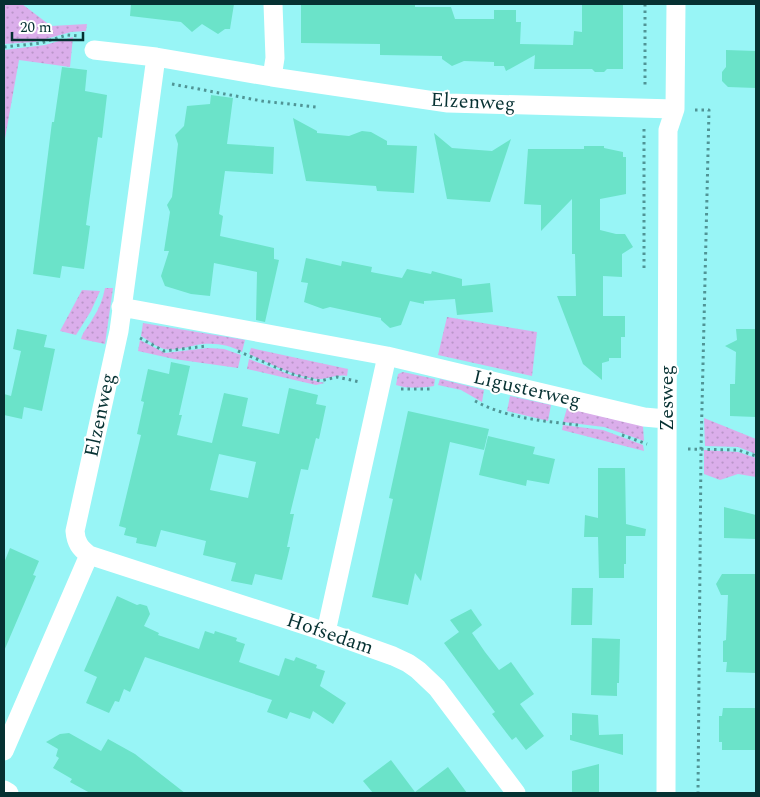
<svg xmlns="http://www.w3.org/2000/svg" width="760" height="797" font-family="Spectral,serif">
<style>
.grass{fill:url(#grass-dots)}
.building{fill:#6be3c9;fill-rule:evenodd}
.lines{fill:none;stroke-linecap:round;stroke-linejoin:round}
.path{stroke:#509495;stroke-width:3;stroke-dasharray:2.5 4;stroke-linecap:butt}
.street{stroke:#fff;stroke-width:19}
.labels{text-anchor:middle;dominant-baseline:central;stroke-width:4;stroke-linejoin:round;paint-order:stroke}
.street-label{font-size:20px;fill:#063132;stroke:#fff}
</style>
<defs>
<pattern id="grass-dots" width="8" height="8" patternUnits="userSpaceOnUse" patternTransform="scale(1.25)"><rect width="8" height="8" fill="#dbaeeb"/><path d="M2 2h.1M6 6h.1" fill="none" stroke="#ba96ca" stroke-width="1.8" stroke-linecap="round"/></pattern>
</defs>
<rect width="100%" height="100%" fill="#98f5f6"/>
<path class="grass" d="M4,4H22L51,26L87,24L86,31L71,32L35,42L4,44Z
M73,37L70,67L19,60L4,144V50L45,45Z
M105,288H113L105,344L81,339C83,331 89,326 93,318C99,309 103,299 105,288Z
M82,290L100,291L91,311L76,335L60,331Z
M447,317L537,332L532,376L438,355Z
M143,323L245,340L242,352C229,344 211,342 196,345C187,347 175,351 165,349C157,348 148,340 141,336Z
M140,340L165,353L208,348L224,349L241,355L238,368L174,359L138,351Z
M251,348L348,369L347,376C336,374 327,380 316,379C293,376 270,364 249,354Z
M249,359L291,375L325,383L316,385L247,369Z
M403,372L435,379L434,386C421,388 408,389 396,385L398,374Z
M440,379L484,390L482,402L461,390L438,385Z
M510,396L551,405L548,421L507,411Z
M567,408L643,426L644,441L604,427L563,422Z
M704,418L756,439V454L738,447L705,446Z
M563,425L603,430L643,445L644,451L562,430Z
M704,450L738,452L756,458V477L738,474L720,480L704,474Z"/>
<path class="building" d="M131,4H234L230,29H225L218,34L202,24L192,32L181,22L130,16Z
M301,4H415V7H451L455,19H494V10H516V22H521L520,44L573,45L574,31L582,32V4H623V69H607L604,72H595L592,69H534L535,55L506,71L504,66H494V62L464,61L452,66L442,59V56L380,55V44L301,43Z
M726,50L756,51V88L728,87L722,81V72L726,67Z
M62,67L87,70L85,91L107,95L102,138L98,137L86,225L90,226L84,269L62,266L60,278L33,274L52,122H54Z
M211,95L233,98L227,144L274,147L273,174L225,171L219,214L223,216L220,236L274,248V259L279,260L265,322L256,320L257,272L214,263L210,296L191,294L165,286L161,276L169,251H164L170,212L167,205L172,197L178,144L175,135L184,126L187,106L210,104Z
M293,118L317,131V133L349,136L362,131L371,132L387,141V145L417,146L414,193L377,191L376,186L306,181Z
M434,133L452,148L492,151L511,139L490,202L447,199Z
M584,146H604V148L623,152V157H626V194L600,199V230L616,234H625L633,247L622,254V277L603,276V316H625V337H621V358H609V361L602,363V380L583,364L557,296H576L575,254H572V199L541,231V205L524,204L528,149H584Z
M306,258L341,266L342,261L372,267L371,272L402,278L407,269L431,274L432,271L462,279V286L490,283L493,312L457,315L455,299L424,301V304L410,301L401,325L390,328L381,320V318L330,307L323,309L304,302L308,283L301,282Z
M17,329L47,335L44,347L55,349L42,411L24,407L22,419L4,415V394L11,396L21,351L13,349Z
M736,329H756V417L730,416V384H735L736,352L725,346L737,340Z
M171,362L190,366L179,415H182L177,435L212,443L224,393L248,398L242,426L279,434L289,388L318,395L316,404L326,406L319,439L316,438L308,470L301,469L290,514H294L287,547H290L282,580L255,574L252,585L231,581L236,563L203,555L206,541L161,530L156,547L136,543L137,538L124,535L126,528L119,526L141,435L137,434L144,402L141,401L148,369L169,374ZM219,454L256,462L248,498L210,490Z
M408,411L489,429L484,450L450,442L421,581L415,573L408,605L372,597L393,499L389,498Z
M488,436L535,447L533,454L555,459L549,484L527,480L526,486L479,475Z
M598,468H625L626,524L646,529L645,536H626V564H624V578H599L598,537H584L585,515L598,518Z
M724,507L756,515V539L724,538Z
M10,548L39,561L33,575L36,576L4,651V563Z
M722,574H756V673L726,672L727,662H723V641L726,640L728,595H721L716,584Z
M572,588H593L592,625H571Z
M117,596L137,605L140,604L147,606L150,614L144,626L159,633L158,635L199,649L205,631L214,634L215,631L237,638L236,641L245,644L239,662L279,676L285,658L294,661L296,657L317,665L316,668L325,671L320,686L346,703L333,724L313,711L310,719L290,712L287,719L267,712L272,700L145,657L130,692L124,689L119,702L115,701L109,713L86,703L97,677L84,671Z
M471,609L482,625L472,633L485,652L499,670L511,662L534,694L520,704L544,736L526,750L516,737L512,740L492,714L495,712L444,643L459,632L450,620Z
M592,638L620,639L619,683H617V696L591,695Z
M723,708H756V750H722V742H719V716H722Z
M572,713L598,715L599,735L623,734V755L570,740V735H572Z
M69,733L101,751L108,739L135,754L185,793H90L70,782L72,779L53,768L59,758L56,756L58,749L46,742L60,734Z
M391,760L415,792L448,767L467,793H373L363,781Z
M599,764V793H572V771Z"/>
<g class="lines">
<path class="path" d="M645,4V88
M4,47L41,43L67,35L79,36
M172,84L262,101L316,107
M695,110H709L701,449L698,793
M644,129V270
M140,338L164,351L207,346
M238,351L292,374L320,381L337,377L360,382
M401,389H432
M475,401C506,418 543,421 578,425
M622,435L647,444
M688,449L738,450L756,456"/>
<path class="street" d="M94,50L156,57L272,77L448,103L675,109
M272,77L275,58L273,4
M121,307L387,356L644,417L666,419
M89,555L326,632L393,656L408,663L418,670L437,688L516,793
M326,632L387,356
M4,751L89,555C80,548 76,543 75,531L119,331L156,57
M4,790L9,793
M666,793L668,130L675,109L676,4"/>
</g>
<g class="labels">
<g class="street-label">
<text transform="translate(473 102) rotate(3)">Elzenweg</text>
<text transform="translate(527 389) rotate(13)">Ligusterweg</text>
<text transform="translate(667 398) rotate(-90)">Zesweg</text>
<text transform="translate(100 415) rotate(-78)">Elzenweg</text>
<text transform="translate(330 634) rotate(19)">Hofsedam</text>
</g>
</g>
<rect width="760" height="797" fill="none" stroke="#063132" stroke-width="10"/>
<path d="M12 32v8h71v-8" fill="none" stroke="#063132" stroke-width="2.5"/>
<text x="20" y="32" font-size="15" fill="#063132" stroke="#ffffff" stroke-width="4" paint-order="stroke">20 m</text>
</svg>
